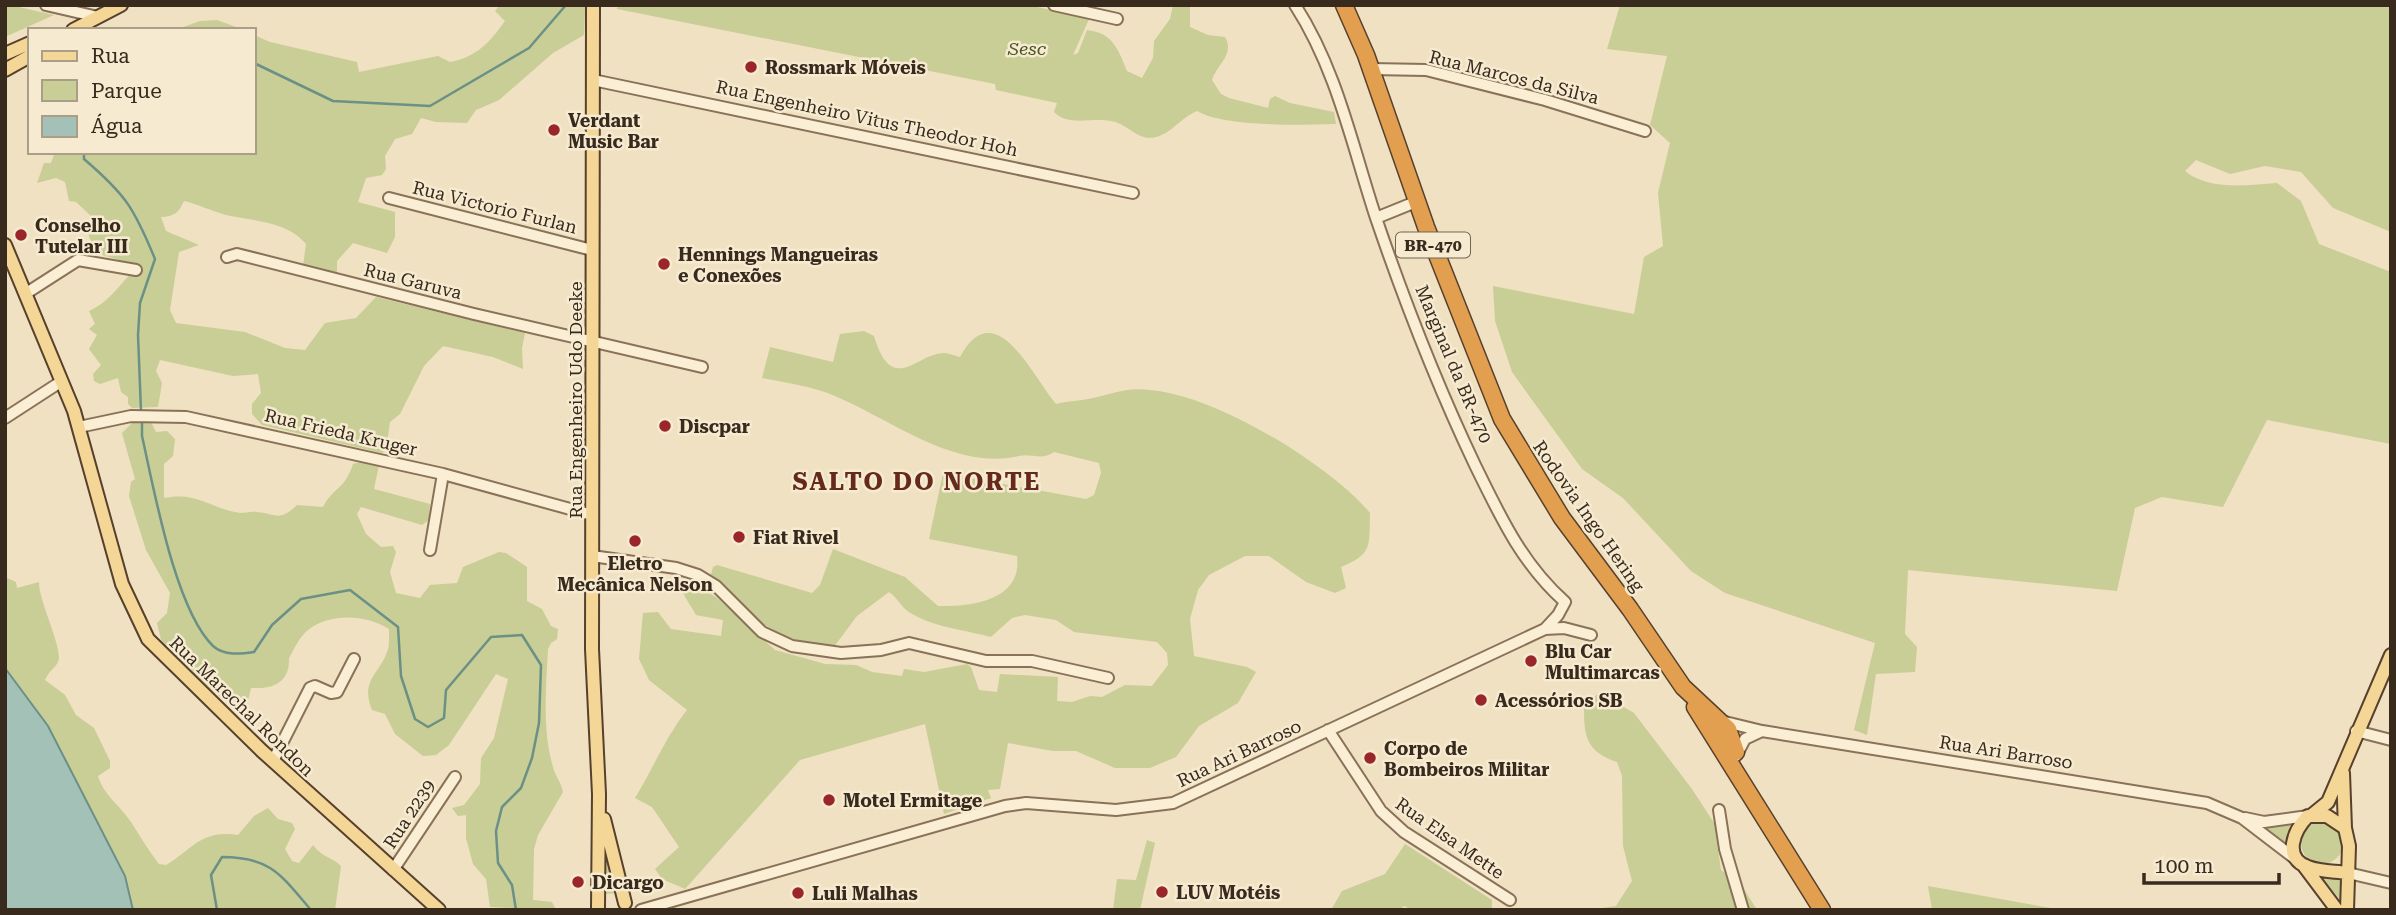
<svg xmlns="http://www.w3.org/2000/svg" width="2396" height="915" font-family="'Roboto Serif',serif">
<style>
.green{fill:#c8ce95}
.water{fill:#a4c1b8;stroke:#6b9086;stroke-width:2}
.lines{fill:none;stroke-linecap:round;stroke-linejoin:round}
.stream{stroke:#6b9086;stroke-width:2.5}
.minor-casing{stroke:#897258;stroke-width:14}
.major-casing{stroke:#57402d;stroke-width:16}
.highway-casing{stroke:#57402d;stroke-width:19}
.minor{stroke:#faeed5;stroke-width:10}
.major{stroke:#f4d697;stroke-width:12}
.highway{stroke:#e19f4f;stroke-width:16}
.poi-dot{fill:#9a2629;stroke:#f6ebd1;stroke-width:2.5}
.labels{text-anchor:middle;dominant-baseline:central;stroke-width:5;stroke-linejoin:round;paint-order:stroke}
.shield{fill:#f6ebd1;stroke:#716453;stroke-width:2}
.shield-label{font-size:16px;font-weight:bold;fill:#382a1d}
.park-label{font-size:18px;font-style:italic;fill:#495523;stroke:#f6ebd1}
.poi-label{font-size:18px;font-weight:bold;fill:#382a1d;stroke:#f6ebd1;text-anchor:start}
.street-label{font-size:18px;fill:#382a1d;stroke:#f6ebd1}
.district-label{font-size:24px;font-weight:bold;letter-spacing:2px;fill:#662a1b;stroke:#f6ebd1}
</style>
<rect width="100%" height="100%" fill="#efe1c1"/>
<path class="green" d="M5,5H10L54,15L5,37Z
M500,5H588L585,10L584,35L553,53L499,100L476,110L467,123L436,122L421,118L412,134L395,139L385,156L386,169L382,175L366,178L358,202L395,212V237L387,253L353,243L337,261V273L303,266L306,244C287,221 253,221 226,215C211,211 198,204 184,201C179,212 174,217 161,217L166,231L199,245L179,252L170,310L176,323L245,332L285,348L305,350L325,323L356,318L376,297L525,333L522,348L523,369L493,357L443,346L424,366L400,414L390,422L386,449L382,453L262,425L252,414V404L261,393L258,374L233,376L160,360L156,371L162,383L158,407L132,408L128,404V397L121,392L118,378L100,384L94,381L93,374L101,365L89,349L97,335L89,329L95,324L89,311C112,301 120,282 139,266L99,254L89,237L90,215L76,202L69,201L65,182L56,178L37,183L44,163H51L55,152H254V35L270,42L357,62L359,72L438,56L450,62C477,57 490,42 505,21L495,11Z
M618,5H1029L1089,19L1073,55L1078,53L1087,30C1113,33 1118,49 1127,71L1142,78L1153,58L1154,41L1170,19L1173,5H1190V27L1208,35L1225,37C1235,55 1217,64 1212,80L1221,94L1229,98L1268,108L1270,99L1275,96L1290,103L1334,112L1336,124C1302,125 1224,127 1197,111C1179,119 1172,133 1156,137C1138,142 1127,123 1111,121C1092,117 1069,127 1054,112L1057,103L996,90L995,84L617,9Z
M1620,5H2391V232L2333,208L2301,172L2265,166L2230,174L2196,160L2185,171C2209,191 2248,185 2277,183L2301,201L2319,244L2391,272V444L2267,420L2223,507L2162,497L2135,508L2117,591L1908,570L1905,634L1917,647L1915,672L1876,674L1867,735L1854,730L1875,643L1725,593L1691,571L1623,498L1582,469L1512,372L1495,321L1493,286L1634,314L1644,257L1663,246L1658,193L1670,143L1650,125L1667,56L1607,49Z
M217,20L244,30H175L200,21Z
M864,331L874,336C892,397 917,353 944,353C949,353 955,356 960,357C995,292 1033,377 1056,404C1067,401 1077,401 1088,399C1112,395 1123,387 1150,390C1215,395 1329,464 1370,513C1369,546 1373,554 1341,567L1346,588L1335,593L1306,582L1269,556H1245L1209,575L1198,590L1190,619L1194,656L1247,667L1256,672L1238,703L1199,726L1176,757L1150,768H1115L1076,751H1053L1008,743L1000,789L988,790L991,798L944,814L925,724L800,760L685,889L662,879L655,869L679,847L652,807L635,798C654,767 665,738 687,710L649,680L639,659L643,613L658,612L671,629L721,636L723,620L696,615L678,585L688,579L717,598L775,650L825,664L856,665L872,672L902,676L904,669L924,672L967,664L971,667L979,690L997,692L1000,674L1058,677L1057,701L1072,702L1090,696L1102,697L1125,685L1152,686L1168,665L1167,653L1157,642L1074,632L1056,620L1025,615L1012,618L991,637C965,630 932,627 909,612C901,607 898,598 889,592L857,616L833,648C768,639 757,618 710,578L713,567L717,565L812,593L820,585L833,549L905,577L938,606C970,607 1023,601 1017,556L929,539L943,473L1086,499L1094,495L1101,473L1099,463L1054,452C1041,461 1033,453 1019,456C955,471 892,420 835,396C812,386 787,383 762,378L770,347L833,362L840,334Z
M150,420L156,432L167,431L175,439L173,456L164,464V498C198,491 211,509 240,513C245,513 251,511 257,512C277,514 279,522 297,505L323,507C334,486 344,491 353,464L363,461L379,465L374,489L430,504L429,520L422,525L361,507L357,514L366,534L381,547L393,546L396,552L390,572L396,593L420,598L430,585L457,583L463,567L499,552L506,553L527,567V601L542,609L551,626L558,629L557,639L551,643L548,649C546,687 542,730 553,767C555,776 561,782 563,792L538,835L534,849L533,900L552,902L556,910L490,907L486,879L473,864L466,838V815L458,816L452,808L464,805L480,784L481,758L494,738L508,679L496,674L449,745L436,755L423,756L395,734L385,714L372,710C360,680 379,675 387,652C390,646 389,637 389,629C368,615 330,612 308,630C300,636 294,649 289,658C290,684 271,689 251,688L247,705L220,697L179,662L161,640L157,623L167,613L170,593L146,550L129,496L131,482L135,479L122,433L134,421Z
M5,577L16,582L17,588L39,582C38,600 64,650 58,662C55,668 48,672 45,680L65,695L76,715L94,728L110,761V768L98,776C104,796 120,805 131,822C140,836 148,850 159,864L166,865C193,849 201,829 238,835L254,816L268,808L278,819L292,823L295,829L285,849L292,861L299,863L313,845C324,859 331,856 341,866L335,910H133L125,876L48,726L5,668Z
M1599,693L1634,713L1692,789L1714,823L1721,870L1742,886L1757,910H1590L1616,906L1632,881L1623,846L1622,776L1617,762C1585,751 1584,736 1584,705Z
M2301 843a21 21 0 1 1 42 0a21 21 0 1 1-42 0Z
M2294,822L2286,847L2258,826Z
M1147,840L1155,843L1140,910H1113L1117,879L1136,880Z
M1405,844L1492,900V910H1412L1404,906L1400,910H1331L1342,891L1385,874Z
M603,846L619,893L603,894Z
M2318,873L2342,878L2343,903Z
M1928,886L2062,910H1932Z"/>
<path class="water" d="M5,668L48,726L125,876L133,910H5Z"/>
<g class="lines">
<path class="stream" d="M254,63L333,101L430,106L529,48L566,5
M84,152V159C126,195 134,208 155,259L140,303L138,335L141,411
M142,421V436C154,489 175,609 213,646C224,656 241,654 254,652L272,625L301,599L350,590L398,627L401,676L415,719L428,727L444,718L446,690L491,637L522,635L541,665L539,723L532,758L521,788L502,807L496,831L498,863L512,885L516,910
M217,910L211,875L222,857C271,857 281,875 311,910"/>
<g class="minor-casing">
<path id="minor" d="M46,5L98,17
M1054,5L1117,19
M1371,69L1426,70L1545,100L1645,131
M593,80L1133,193
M389,198L592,250
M1376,218L1418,201
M227,257L237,254L474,314L702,367
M25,294L78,260L136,270
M5,418L62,381
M79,427L131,416L186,417L443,474L592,515
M430,550L443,474
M592,556L676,568L698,575L716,586L762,632L792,646L841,653L881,650L909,643L986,661H1032L1108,678
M1545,629L1564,628L1591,635
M1721,721L1762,731L2207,803L2242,818L2297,860
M1328,730L1381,811L1404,832L1510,900
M2356,731L2391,740
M1736,756L1745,739L1762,731
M273,761L310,688L315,686L331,693L337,692L354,659
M1719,810L1725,849L1743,910
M2245,818L2264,822L2308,816
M393,870L455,777
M2348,873L2391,883
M641,910L1005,806L1026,803L1116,810L1173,803L1545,629L1558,615L1565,602C1522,564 1500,516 1475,465C1437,385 1405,303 1376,218C1352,145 1337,70 1295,5"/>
</g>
<g class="major-casing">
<path id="major" d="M593,5L592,649L599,794L598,908
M73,30L121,5
M5,54L30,43
M5,70L30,56
M5,245L74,411L122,584L148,639L262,751L439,910
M2343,773L2345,828
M2312,815L2328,802L2391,655
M604,819L625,903
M2304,866L2337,910
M2347,910L2349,846L2345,828L2327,816H2308C2294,830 2282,858 2308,867C2321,872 2335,871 2348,873"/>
</g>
<g class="highway-casing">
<path id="highway" d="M1344,5L1366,55L1426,227L1502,419L1562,518L1630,609L1683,687L1728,729L1736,752
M1695,707L1822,910"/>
</g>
<use href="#minor" class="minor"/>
<use href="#major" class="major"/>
<use href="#highway" class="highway"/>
</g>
<g class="poi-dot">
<circle cx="751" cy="67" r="7"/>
<circle cx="554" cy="130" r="7"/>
<circle cx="21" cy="235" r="7"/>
<circle cx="664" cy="264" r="7"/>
<circle cx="665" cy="426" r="7"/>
<circle cx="739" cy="537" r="7"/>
<circle cx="635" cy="541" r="7"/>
<circle cx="1531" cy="661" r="7"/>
<circle cx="1481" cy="700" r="7"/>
<circle cx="1370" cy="758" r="7"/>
<circle cx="829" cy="800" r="7"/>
<circle cx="578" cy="882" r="7"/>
<circle cx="1162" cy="892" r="7"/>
<circle cx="798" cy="893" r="7"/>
</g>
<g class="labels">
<rect class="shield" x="1396" y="232.5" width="74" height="25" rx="5"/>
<g class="shield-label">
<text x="1433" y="245">BR-470</text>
</g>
<g class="park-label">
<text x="1027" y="48">Sesc</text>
</g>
<g class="poi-label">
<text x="765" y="67">Rossmark Móveis</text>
<text x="568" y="120">Verdant<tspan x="568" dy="21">Music Bar</tspan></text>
<text x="35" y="225">Conselho<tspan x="35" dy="21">Tutelar III</tspan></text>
<text x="678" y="254">Hennings Mangueiras<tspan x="678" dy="21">e Conexões</tspan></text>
<text x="679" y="426">Discpar</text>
<text x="753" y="537">Fiat Rivel</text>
<text x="635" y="563" text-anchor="middle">Eletro<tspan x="635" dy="21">Mecânica Nelson</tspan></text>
<text x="1545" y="651">Blu Car<tspan x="1545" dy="21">Multimarcas</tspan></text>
<text x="1495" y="700">Acessórios SB</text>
<text x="1384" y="748">Corpo de<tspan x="1384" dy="21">Bombeiros Militar</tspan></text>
<text x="843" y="800">Motel Ermitage</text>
<text x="592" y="882">Dicargo</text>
<text x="1176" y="892">LUV Motéis</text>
<text x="812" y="893">Luli Malhas</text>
</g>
<g class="street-label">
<text transform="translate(1514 77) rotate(14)">Rua Marcos da Silva</text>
<text transform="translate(867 118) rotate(12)">Rua Engenheiro Vitus Theodor Hoh</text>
<text transform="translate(495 207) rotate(14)">Rua Victorio Furlan</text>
<text transform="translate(413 281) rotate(14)">Rua Garuva</text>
<text transform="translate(1454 364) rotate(67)">Marginal da BR-470</text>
<text transform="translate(575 400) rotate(-90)">Rua Engenheiro Udo Deeke</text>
<text transform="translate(341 432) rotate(13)">Rua Frieda Kruger</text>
<text transform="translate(1589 516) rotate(55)">Rodovia Ingo Hering</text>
<text transform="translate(242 706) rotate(44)">Rua Marechal Rondon</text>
<text transform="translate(2006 752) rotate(9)">Rua Ari Barroso</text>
<text transform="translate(1239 753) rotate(-25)">Rua Ari Barroso</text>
<text transform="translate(409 814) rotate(-57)">Rua 2239</text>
<text transform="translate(1450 838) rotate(35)">Rua Elsa Mette</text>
</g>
<g class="district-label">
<text x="917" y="482">SALTO DO NORTE</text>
</g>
</g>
<rect width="2396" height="915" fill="none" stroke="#382a1d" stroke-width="14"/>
<rect x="28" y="28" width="228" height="126" fill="#f6ebd1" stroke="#aa9e89" stroke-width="2"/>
<rect x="42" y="51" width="35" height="10" fill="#f4d697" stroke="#aa9e89" stroke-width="2"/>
<text x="91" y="63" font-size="21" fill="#382a1d">Rua</text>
<rect x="42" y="80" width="35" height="21" fill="#c8ce95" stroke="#aa9e89" stroke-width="2"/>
<text x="91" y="98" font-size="21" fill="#382a1d">Parque</text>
<rect x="42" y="116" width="35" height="21" fill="#a4c1b8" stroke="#aa9e89" stroke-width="2"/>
<text x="91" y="133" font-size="21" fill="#382a1d">Água</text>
<path d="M2144 873v10h135v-10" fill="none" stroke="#382a1d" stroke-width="3.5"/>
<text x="2154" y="873" font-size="21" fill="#382a1d" stroke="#f6ebd1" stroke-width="5" paint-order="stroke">100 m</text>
</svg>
